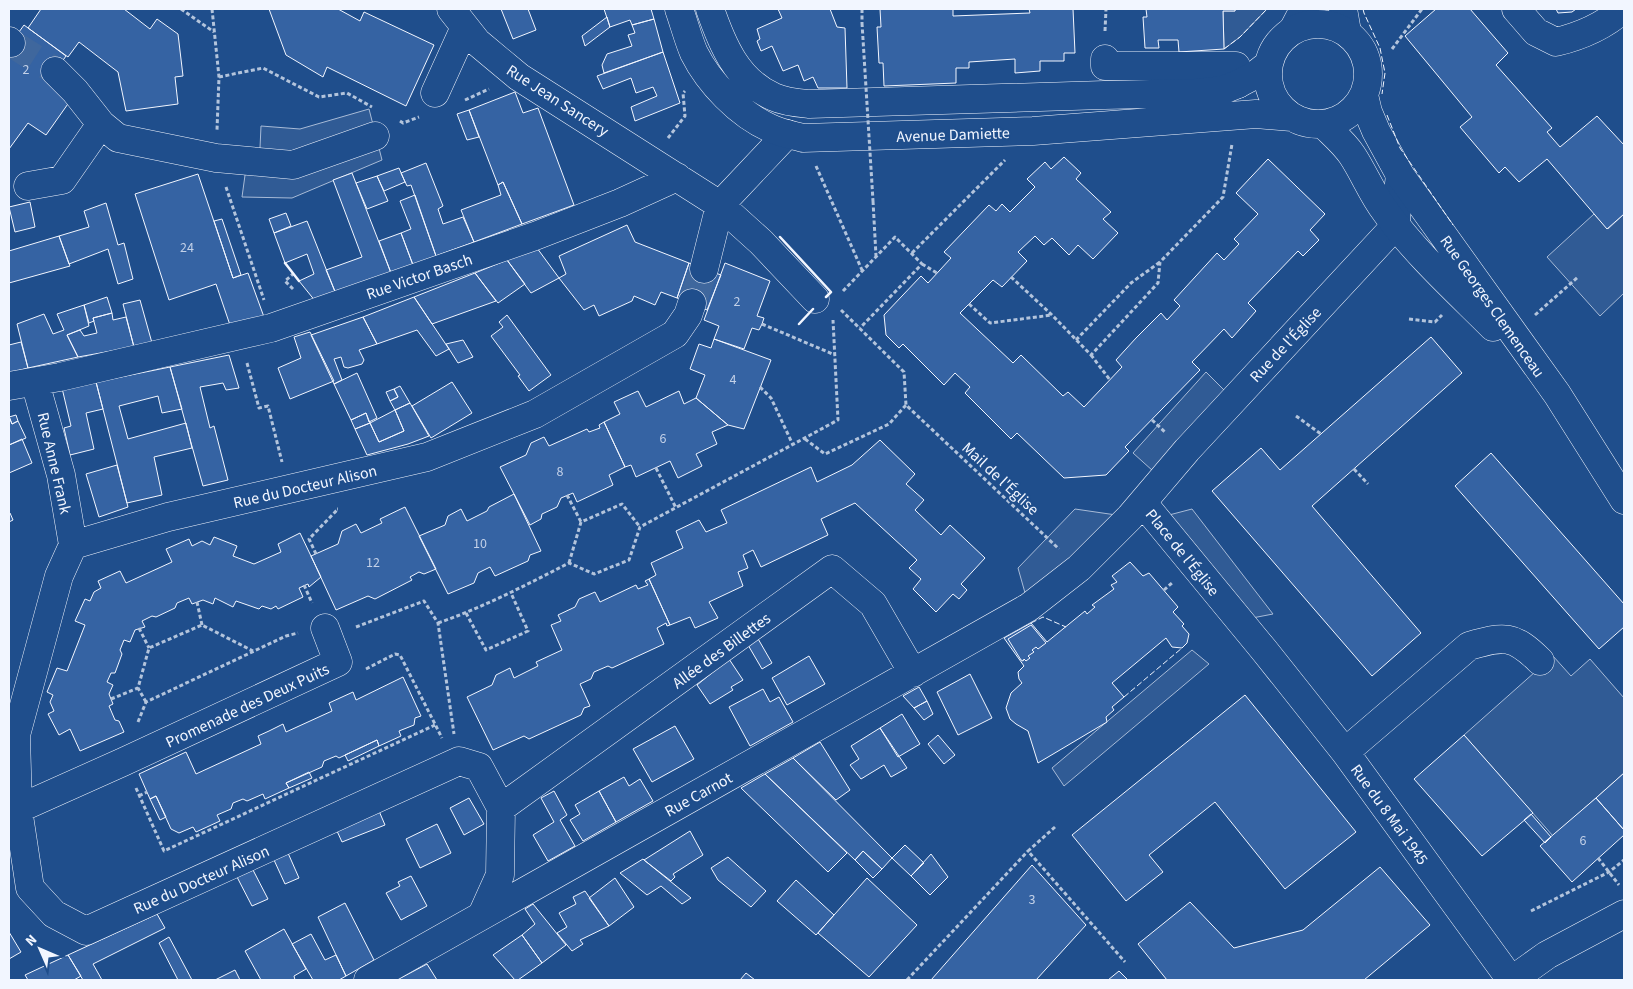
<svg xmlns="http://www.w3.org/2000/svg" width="1633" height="989" font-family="'Source Sans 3',sans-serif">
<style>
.built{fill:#305b95;stroke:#a8bbd7}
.building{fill:#3563a3;stroke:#f2f6ff}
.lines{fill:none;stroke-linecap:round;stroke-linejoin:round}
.minor-tunnel{stroke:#3f679d;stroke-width:28;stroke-dasharray:28 14;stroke-linecap:butt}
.minor-casing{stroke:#f2f6ff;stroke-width:29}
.major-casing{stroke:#f2f6ff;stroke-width:29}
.path{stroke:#b3c4dc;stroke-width:3;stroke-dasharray:4 2.5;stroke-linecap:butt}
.minor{stroke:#1f4e8c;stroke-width:28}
.major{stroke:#1f4e8c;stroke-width:28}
.path-bridge{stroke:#b3c4dc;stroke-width:3;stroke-dasharray:4 2.5;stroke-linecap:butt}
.fence{stroke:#f2f6ff;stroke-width:1;stroke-dasharray:6 2.5;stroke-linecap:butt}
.wall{stroke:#f2f6ff;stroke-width:2.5}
.labels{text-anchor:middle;stroke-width:4;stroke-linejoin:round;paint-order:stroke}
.number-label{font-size:14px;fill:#c3d1e8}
.street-label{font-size:16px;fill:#f2f6ff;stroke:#1f4e8c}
</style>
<rect width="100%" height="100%" fill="#1f4e8c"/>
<path class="built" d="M1235 9H1267L1240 37 1224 49 1223 11H1235Z
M369 109 382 160 292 198 242 197 246 168 260 148 261 126 300 129Z
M1594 214 1608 229 1624 214V293L1600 316 1547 257Z
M1206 372 1226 392 1153 471 1133 453Z
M1075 509 1130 517 1029 607 1018 568Z
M1192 509 1273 614 1247 619 1169 515Z
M1192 650 1209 664 1064 786 1052 768Z
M1553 656 1571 676 1590 659 1624 698V773L1553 836 1464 735Z"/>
<path class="building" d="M41 9H124L150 29 157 19 178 34 183 76 175 77 178 104 126 111 118 72 79 42 68 57 28 28Z
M269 9H338L360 21 364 12 434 45 406 106 327 67 323 77 286 55Z
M501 9H528L536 30 513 39Z
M604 9H651L654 19 632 25 630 20 610 27Z
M778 9H830L837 27 845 28 847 88H818L813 77 804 81 798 65 783 71 772 46 761 51 757 41 760 39 757 29 782 18Z
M880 9H953V16L1030 13 1029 9H1073L1075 53H1064V61H1040V71L1015 73V59L969 62V68H956V83L884 86 883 63H879L877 27H881Z
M1146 9H1235V11H1223L1224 49 1179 52 1178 40H1158L1159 48H1145L1143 17H1147Z
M1436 9H1470L1508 53 1496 65 1552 128 1547 132 1560 147 1597 116 1624 145V214L1607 229 1547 159 1519 182 1505 167 1499 173 1460 127 1472 117 1405 36Z
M1556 9H1576L1572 12 1558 13Z
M607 17 610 27 585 46 582 36Z
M654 19 663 52 604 73 602 65 607 54 632 46 628 35 635 33 632 25Z
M24 25 66 56 47 83 70 101 46 135 28 123 9 149V46Z
M663 52 680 103 635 121 631 107 657 96 653 87 636 93 631 78 603 89 597 76Z
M515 92 523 113 538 108 574 205 522 224 503 182 498 185 469 110Z
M469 110 479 137 467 140 457 114Z
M1064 157 1081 173 1076 179 1111 212 1103 219 1118 233 1093 259 1078 245 1069 255 1052 238 1044 245 1035 236 1018 252 1027 261 1002 287 993 280 960 313 1013 363 1021 355 1063 396 1068 392 1084 407 1122 367 1116 360 1136 338 1161 313 1167 320 1180 306 1174 300 1217 253 1224 260 1239 244 1234 239 1258 214 1236 193 1268 159 1325 214 1310 230 1319 240 1303 256 1298 251 1248 303 1256 311 1232 338 1224 329 1192 362 1200 370 1125 447 1129 451 1106 475 1064 478 1017 433 1011 439 965 393 970 387 955 373 944 385 903 344 899 348 886 335 884 315 921 276 928 283 951 258 944 252 989 205 996 211 1002 204 1010 212 1035 187 1027 179 1045 162 1051 169Z
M426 163 443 206 438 209 443 224 463 217 474 242 436 256 411 185 407 186 401 173Z
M399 168 405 182 384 191 377 176Z
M352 173 391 273 336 294 326 270 362 257 333 180Z
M198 174 233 278 248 273 264 317 231 328 216 284 169 300 135 194Z
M377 176 388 201 367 209 356 183Z
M503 182 522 224 474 242 461 210 501 195 498 185Z
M415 195 436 256 413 265 401 233 411 229 400 201Z
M30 202 35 227 15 232 9 207Z
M106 203 118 245 124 243 133 279 118 284 108 249 69 264 59 236 89 227 84 211Z
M286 213 291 226 274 233 269 219Z
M222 219 241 275 233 278 214 221Z
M307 221 336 294 316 302 299 281 314 274 307 254 285 263 274 233Z
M627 225 635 242 689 263 677 298 661 292 655 305 634 296 632 301 599 316 594 305 584 310 559 278 566 274 559 256Z
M401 233 413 265 391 273 379 241Z
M59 236 70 266 9 283V251Z
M537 248 559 278 531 293 507 260Z
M507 260 525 284 498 303 475 273Z
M689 263 721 275 707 310 677 298Z
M725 263 770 281 757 316 764 318 762 324 759 330 752 328 744 349 714 339 719 326 704 320Z
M475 273 496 301 432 324 414 297Z
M107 297 112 313 93 318 94 321 89 323 84 305Z
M414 297 449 349 436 356 417 330 377 344 363 317Z
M140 300 152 343 134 347 123 304Z
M84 305 89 326 67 335 78 357 28 368 17 324 44 314 53 334 64 330 57 314Z
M112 313 113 320 126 317 134 347 78 357 67 335 80 330 84 336 97 333 93 318Z
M507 315 551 375 529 391 518 376 520 375 491 336 503 327 499 322Z
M363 317 377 344 359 350 364 360 362 364 348 368 344 367 341 357 334 359 342 380 334 384 311 335Z
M310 332 334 381 290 399 278 368 301 358 294 337Z
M1431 337 1462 373 1312 506 1421 633 1372 676 1212 491 1261 448 1280 470Z
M714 339 771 360 744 429 728 425 696 398 705 375 690 369 699 344 711 348Z
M463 340 473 357 458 363 446 344Z
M21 342 28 368 9 373V345Z
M229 355 239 388 226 390 223 383 200 387 210 428 214 426 228 480 203 486 170 367Z
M170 367 182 409 162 413 158 396 119 406 128 439 186 423 192 448 154 457 162 495 127 503 96 382Z
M357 373 377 418 369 422 366 413 351 420 334 384Z
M96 382 103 409 86 413 94 449 70 455 64 428 71 426 62 388Z
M452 382 472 413 431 438 412 406Z
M400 386 410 403 395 410 390 401 398 397 394 389Z
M394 389 398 397 390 401 386 392Z
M638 391 646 407 679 391 684 404 696 398 728 425 712 432 717 444 696 454 702 466 678 478 670 461 636 477 631 465 625 467 604 422 620 414 614 402Z
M410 403 429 436 408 444 367 455 355 429 370 423 379 442 404 431 395 410Z
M395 410 404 431 379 442 370 423Z
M366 413 370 423 355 429 351 420Z
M16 415 18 421 12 424 9 417Z
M9 416 12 424 18 421 26 438 9 445Z
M604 422 625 467 609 475 613 485 577 502 573 493 561 498 557 507 542 514 541 519 530 525 500 467 526 455 531 443 544 437 549 446 587 429 589 432 600 428 599 425Z
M22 439 32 463 9 473V445Z
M880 440 915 474 906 484 924 500 915 510 941 535 950 525 985 558 961 584 967 590 959 599 953 594 936 612 913 589 921 579 909 568 917 560 855 503 821 519 828 535 761 567 753 550 743 555 748 568 738 572 743 586 709 602 718 618 695 628 690 617 670 625 649 579 656 575 651 563 683 548 676 531 699 520 706 532 727 523 721 510 811 467 817 482 852 465Z
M1491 453 1624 604V627L1599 649 1455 486Z
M117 465 128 507 99 517 86 474Z
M514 494 541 551 530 555 528 561 495 576 490 567 478 573 474 583 448 594 419 536 445 525 448 516 461 509 467 521 487 511 489 507Z
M405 507 436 569 424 574 419 572 410 577 412 580 375 599 368 596 336 610 311 556 338 544 342 531 356 524 361 533 382 523 380 519Z
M10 513 13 520 9 522V514Z
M300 533 321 577 309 587 308 584 299 588 303 597 278 609 276 606 271 609 262 606 259 609 236 601 233 607 215 598 213 604 203 600 192 604 189 598 177 603 175 608 156 617 152 616 142 621 145 627 135 630 130 642 124 640 120 650 122 654 115 673H111L107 682 113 685 109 694 113 704 109 706 115 720 119 721 124 732 80 751 70 729 59 735 48 714 54 711 50 702 53 695 47 692 57 668 67 671 85 625 75 621 85 599 90 601 94 592 101 588 98 581 120 571 126 583 172 562 166 549 189 539 192 546 202 541 210 545 214 537 237 546 233 556 254 564 281 552 278 544Z
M1130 562 1143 576 1149 573 1178 607 1173 612 1184 624 1182 626 1189 634 1187 643 1182 648 1172 647 1166 638 1112 683 1124 697 1112 707 1114 710 1106 717 1107 722 1038 763 1028 731 1016 724 1010 719 1006 708 1011 693 1022 683 1019 679 1018 672 1024 666 1004 638 1031 623 1047 642 1085 611 1087 614 1095 607 1092 605 1114 589 1111 585 1117 582 1112 576Z
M649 579 670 625 667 626 666 623 657 628 664 644 612 668 608 666 594 672 591 679 580 684 590 706 584 708 581 715 529 739 524 736 493 750 467 697 492 685 496 675 510 668 514 678 538 666 536 662 562 650 551 625 561 621 558 615 575 607 579 599 595 592 600 602 636 585 638 589 648 585 645 581Z
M1031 625 1046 643 1038 649 1036 647 1032 650 1034 652 1028 656 1030 658 1026 661 1024 659 1023 661 1021 660 1008 639Z
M757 637 772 663 762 669 748 645Z
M809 656 825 684 787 705 772 678Z
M729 659 743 680 731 687 733 690 710 704 697 685Z
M970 674 992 718 958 735 937 692Z
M403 677 421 716 415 718 414 725 399 731 401 736 379 746 377 740 339 758 336 756 324 761 322 767 286 783 289 788 265 799 263 794 247 801 243 799 233 803 231 809 217 815 220 821 196 832 193 827 179 833 171 829 156 796 150 799 139 774 186 752 196 774 261 744 258 736 269 731 283 724 286 732 332 711 329 703 353 692 356 700Z
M919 687 927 701 914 708 903 696Z
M763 689 770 702 779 697 793 722 750 746 729 707Z
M1245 695 1356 832 1285 889 1215 802 1149 855 1163 872 1126 901 1072 835Z
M927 701 933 714 924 720 914 708Z
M902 714 920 744 898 757 880 728Z
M675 726 694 759 652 782 633 749Z
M880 728 907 768 891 777 884 765 861 779 850 765 859 759 851 746Z
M938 735 955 755 944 764 928 744Z
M1464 735 1533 813 1482 856 1414 779Z
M377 740 379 746 348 761 345 755Z
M820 742 850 790 836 800 793 758Z
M793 758 892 858 882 869 863 851 855 860 765 774Z
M309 772 312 778 289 788 286 783Z
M1624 773V830L1596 798Z
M765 774 847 853 828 872 741 788Z
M624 777 629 786 640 779 653 801 616 822 599 791Z
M554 791 567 815 560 820 575 846 548 861 533 835 554 822 541 798Z
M599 791 616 822 583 841 570 820 580 814 575 805Z
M156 796 166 817 160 820 150 799Z
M469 798 484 824 464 835 450 808Z
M1596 798 1624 830V835L1572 882 1540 846Z
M379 811 385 825 342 842 337 831Z
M1531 814 1551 837 1545 843 1524 820Z
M437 824 451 853 420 868 406 839Z
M690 831 703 855 673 874 675 877 671 881 644 860Z
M905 845 924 863 911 876 892 858Z
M863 851 882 869 873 878 855 860Z
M288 853 299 878 285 884 274 860Z
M931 854 948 877 930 895 911 876Z
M728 857 766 891 751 907 718 880 711 868Z
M643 859 644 860 691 898 682 904 661 886 647 895 620 873Z
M1032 865 1086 925 1036 980H931Z
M1380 867 1430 925 1364 980H1167L1138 944 1190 902 1234 948 1303 930Z
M253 870 268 899 252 906 237 877Z
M411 876 427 906 401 920 386 893 400 886 398 882Z
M615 878 634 907 609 926 589 898Z
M867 878 917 925 869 977 818 933Z
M796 880 834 915 816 935 777 901Z
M585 891 609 926 580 940 583 944 572 951 557 933 567 927 559 913 576 904 573 897Z
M345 903 374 960 346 976 318 917Z
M533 904 566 945 542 963 522 935 535 924 525 909Z
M157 914 165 928 93 964 102 980H83L68 955Z
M284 929 306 969 294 976 295 980H261L245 951Z
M9 932 21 952 9 959Z
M311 934 325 960 336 955 346 976 339 980H313L292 944Z
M522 935 542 963 518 980H515L493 955Z
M169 937 192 980H178L159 943Z
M68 955 81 976 74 980H28L25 975Z
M427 964 437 980H397Z
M235 970 240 980H215Z
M1119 971 1128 980H1108Z
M746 973 755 980H740Z"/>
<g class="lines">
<path class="minor-tunnel" d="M11 43 55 71
M692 303 704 269"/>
<defs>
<path id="minor" d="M451 9 477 42 519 77 720 205 787 134
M1343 9 1347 32
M1516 9 1536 32 1556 42C1581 36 1603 27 1623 9
M1293 30 1304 9
M9 41 11 43
M1105 59V66H1236L1238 84
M55 71 75 91 101 124 118 138 216 158 293 165 375 136
M435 93 465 27
M28 186 62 180 101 124
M704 269 720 205 761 242 815 299
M35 382 61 475 73 545
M9 386 60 377 271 328 535 236 620 203 677 177
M1143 503 1264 650 1345 752 1511 980
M1345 752 1469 646C1504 636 1513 634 1540 661
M501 808 832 569 873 604 913 673
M18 809 123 762 338 662 325 628
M482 915 500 875 501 808 479 767 459 761 86 931 54 914 30 888 18 809 16 735 59 576 73 545 168 517 427 457 535 414 675 334 688 315 692 303
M368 980 1029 607 1079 568 1130 517 1187 450 1396 225 1397 201 1400 175
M1512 980 1547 955 1624 914"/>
<path id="major" d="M679 9C684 23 688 39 694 53 709 83 739 114 770 128 780 133 792 135 803 138L1033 131 1256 114 1292 117
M710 9C722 44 737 81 774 97 785 102 798 103 809 104L1104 95 1196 93 1223 90 1238 84 1255 75 1269 64
M1268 74a50 50 0 1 1 100 0a50 50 0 1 1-100 0Z
M1364 95 1368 112 1376 131 1400 175 1557 394 1624 500
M1323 124C1333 134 1344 143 1352 155 1364 173 1372 194 1385 211 1416 254 1456 290 1493 327"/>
</defs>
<use href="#minor" class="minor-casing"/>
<use href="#major" class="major-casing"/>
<path class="path" d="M181 9 214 32
M212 9 219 77 217 130
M862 9V23
M1105 31 1106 9
M1392 49 1422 9
M219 77 263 68 319 97 347 93 372 107
M465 100 489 89
M400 121 403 123 419 117
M668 138 685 116 683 93 685 91
M816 166 862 270
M226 187 264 300
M873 201 876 256
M912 253 1005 160
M922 264 937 273
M1011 277 1052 315 1091 355 1158 283 1160 262 1223 197 1232 144
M293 289 285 281 293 274
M843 291 895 237 922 264 860 328
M969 304 990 323 1052 315
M841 310 904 372 906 405 1059 549
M1535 315 1578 277
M1409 319 1435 322 1442 315
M762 324 835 355
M1076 340 1131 283 1160 262
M1091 355 1110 380
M247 363 259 408 268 406 282 462
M760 387 771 398 793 445
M1296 416 1321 434
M1152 420 1165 432
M805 439 825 454 889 424 906 405
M656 468 676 508
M1354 469 1368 484
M567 495 581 522
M316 554 309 539 338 509H337
M569 563 581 522 622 504 640 527
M304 585 312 603
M1164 590 1173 582
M197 602 202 625
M466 613 486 650 528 631 511 593
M438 623C484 607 526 585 569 563L594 574 629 560 640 527 838 420 833 320
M356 627 424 601 438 623 454 734
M139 628 149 648
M366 669 395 654 400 655 442 738
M111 699 138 688
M146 702 138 688 149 648 202 625 253 651
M138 722 146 702 286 636 298 633
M136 788 164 851 435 725
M139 796 147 792
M1055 827 1028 851 1125 962
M1598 858 1619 885
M1531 911 1609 872 1624 860
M907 980 1028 851"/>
<use href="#minor" class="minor"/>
<use href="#major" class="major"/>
<path class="path-bridge" d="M862 23 873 201"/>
<path class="fence" d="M1363 9 1364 13 1380 48 1385 73 1382 94
M1224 49 1240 37 1267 9
M1387 115 1400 148 1453 225
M1031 623 1043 617 1066 627
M1124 697 1182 648"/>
<path class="wall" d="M780 237 831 292 826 297
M285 263 299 281
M799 324 813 309"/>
</g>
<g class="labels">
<g class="number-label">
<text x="26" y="74">2</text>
<text x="187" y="252">24</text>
<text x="737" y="306">2</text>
<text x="733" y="384">4</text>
<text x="663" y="443">6</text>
<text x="560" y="476">8</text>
<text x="480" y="548">10</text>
<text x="373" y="567">12</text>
<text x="1583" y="845">6</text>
<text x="1032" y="904">3</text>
</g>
<g class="street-label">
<text transform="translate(558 100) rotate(33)" y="6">Rue Jean Sancery</text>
<text transform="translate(953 134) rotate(-2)" y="6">Avenue Damiette</text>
<text transform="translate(419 276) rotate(-19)" y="6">Rue Victor Basch</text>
<text transform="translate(1493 306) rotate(55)" y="6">Rue Georges Clemenceau</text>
<text transform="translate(1285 344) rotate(-47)" y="6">Rue de l'Église</text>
<text transform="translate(55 463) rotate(77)" y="6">Rue Anne Frank</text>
<text transform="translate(1001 478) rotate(43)" y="6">Mail de l'Église</text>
<text transform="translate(305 486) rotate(-13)" y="6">Rue du Docteur Alison</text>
<text transform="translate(1183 552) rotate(51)" y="6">Place de l'Église</text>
<text transform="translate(721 650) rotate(-36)" y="6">Allée des Billettes</text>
<text transform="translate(247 705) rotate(-25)" y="6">Promenade des Deux Puits</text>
<text transform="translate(698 794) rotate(-29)" y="6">Rue Carnot</text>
<text transform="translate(1390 814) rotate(54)" y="6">Rue du 8 Mai 1945</text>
<text transform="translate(201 879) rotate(-24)" y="6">Rue du Docteur Alison</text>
</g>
</g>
<rect width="1633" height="989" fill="none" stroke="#f2f6ff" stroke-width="20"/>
<g transform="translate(40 949) rotate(315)" stroke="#1f4e8c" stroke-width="4" paint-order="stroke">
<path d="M0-4L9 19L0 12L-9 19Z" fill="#f2f6ff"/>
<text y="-8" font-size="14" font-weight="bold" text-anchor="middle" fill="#f2f6ff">N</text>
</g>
</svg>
